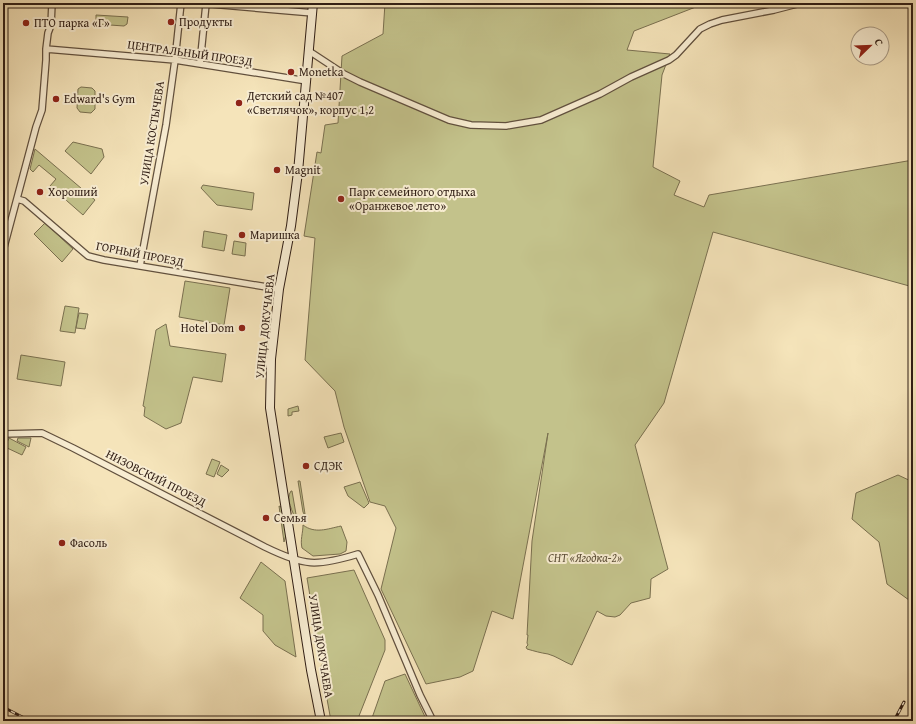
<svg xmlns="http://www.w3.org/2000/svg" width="916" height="724" font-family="'Gentium Book Plus',serif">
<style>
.green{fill:#c3c28b;stroke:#7a7050}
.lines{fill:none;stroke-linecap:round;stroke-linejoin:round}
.minor-casing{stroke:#61503e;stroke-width:8}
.secondary-casing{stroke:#301e15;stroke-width:10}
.minor{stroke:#f8edd2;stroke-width:5.5}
.secondary{stroke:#f8edd2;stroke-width:8}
.rail-casing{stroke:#301e15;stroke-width:3}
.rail{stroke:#f8edd2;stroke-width:1.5;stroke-dasharray:4.5;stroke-linecap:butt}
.poi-dot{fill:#8f2418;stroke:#f8edd2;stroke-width:1.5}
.labels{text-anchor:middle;stroke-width:4;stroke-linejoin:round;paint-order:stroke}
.poi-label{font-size:12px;fill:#301e15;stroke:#f8edd2;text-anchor:start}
.street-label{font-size:12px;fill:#301e15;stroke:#f8edd2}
.park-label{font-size:12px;font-style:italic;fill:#5c4f38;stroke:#f8edd2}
</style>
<rect width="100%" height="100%" fill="#f5e4ba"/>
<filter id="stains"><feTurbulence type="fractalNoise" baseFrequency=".005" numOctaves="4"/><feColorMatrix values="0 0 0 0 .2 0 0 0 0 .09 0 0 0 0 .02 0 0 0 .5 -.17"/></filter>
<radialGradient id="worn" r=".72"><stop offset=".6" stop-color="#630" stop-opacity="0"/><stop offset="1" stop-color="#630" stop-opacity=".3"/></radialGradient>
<path class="green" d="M385 3H706L634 31 627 50 670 54 662 75 653 167 680 181 674 195 704 207 709 195 913 160V287L713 232 664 403 635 445 668 569 651 579 650 598 631 603 620 615 615 617 606 616 597 611 572 665C564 662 556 656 548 654 541 653 534 651 527 649L526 647 528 645 527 643 528 635H527L532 541 548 433 513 619 492 611 473 671 460 677 426 684 381 589 396 528 385 506 370 502 344 427 335 391 305 360 315 238 304 236 317 152 321 153 325 125 338 123 342 56 383 34Z
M96 15 128 17 127 24 124 26 96 24Z
M81 87 92 88 95 91V109L91 113 80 112 77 108 78 89Z
M73 142 102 149 104 157 91 174 65 151Z
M35 149 95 200 83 215 50 186 56 179 39 165 33 172 30 169Z
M203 185 254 193 252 210 217 205 201 188Z
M45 223 73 249 62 262 34 234Z
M204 231 227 235 224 251 202 247Z
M234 241 246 243 245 256 232 254Z
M185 281 230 288 224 325 179 317Z
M65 306 79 308 75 333 60 331Z
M79 313 88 314 85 329 76 328Z
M166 324 170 346 226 354 222 382 193 377 181 423 166 429 144 416 145 407 143 406 156 330Z
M21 355 65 362 61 386 17 379Z
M298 406 299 411 292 412V415L288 416V409Z
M341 433 344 442 328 448 324 437Z
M9 438 26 447 22 455 5 447Z
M18 438H31L29 447 17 441Z
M212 459 220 462 214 477 206 474Z
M221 465 229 470 222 477 217 474Z
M898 475 913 482V603L887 584 879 542 852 519 856 493Z
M298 481H300L305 514H304L303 512Z
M360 482 369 503 364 508 348 496 344 487Z
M291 491H292L297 520H296C293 512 285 499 291 491Z
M279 506 283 508 286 535 284 542Z
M303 525C315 534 327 529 341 526L347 542 346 551 340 554 313 556 302 548C300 540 303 533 303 525Z
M261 562 285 581 296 657 275 645 263 631V615L240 598Z
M354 570 385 640V650L357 721H331L321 666 326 659 319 650 307 578Z
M405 674 427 721H373L372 718 385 681Z"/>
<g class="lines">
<defs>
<path id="minor" d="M198 3 313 13
M46 49 175 60 307 81
M309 51 344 74 360 82 449 120 471 125 506 126 541 120 600 94 631 77 669 60 676 55 700 29 710 24 722 20 774 10 801 3
M200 64 206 4
M17 199 24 201 88 256 104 260 279 289
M3 251 36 127 42 110 46 60V49L48 33 51 25 52 3
M140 266 166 125 175 60 181 3
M3 434 42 433 73 448 265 547C304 566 316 567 358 554L378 595 420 695 433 721"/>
<path id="secondary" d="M313 3 298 172 291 226 279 289 271 359 270 408 311 670 321 721"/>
</defs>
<use href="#minor" class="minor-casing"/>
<use href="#secondary" class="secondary-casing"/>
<use href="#minor" class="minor"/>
<use href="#secondary" class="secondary"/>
<defs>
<path id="rail" d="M3 707 30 721
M894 721 904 702"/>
</defs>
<use href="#rail" class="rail-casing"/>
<use href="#rail" class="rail"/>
</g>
<g class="poi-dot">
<circle cx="171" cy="22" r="4"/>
<circle cx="26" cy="23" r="4"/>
<circle cx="291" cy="72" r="4"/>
<circle cx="56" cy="99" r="4"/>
<circle cx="239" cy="103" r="4"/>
<circle cx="277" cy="170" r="4"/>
<circle cx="40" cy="192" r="4"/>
<circle cx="341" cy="199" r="4"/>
<circle cx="242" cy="235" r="4"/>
<circle cx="242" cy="328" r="4"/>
<circle cx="306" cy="466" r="4"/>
<circle cx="266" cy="518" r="4"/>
<circle cx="62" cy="543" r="4"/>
</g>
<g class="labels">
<g class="poi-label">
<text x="179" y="26">Продукты</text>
<text x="34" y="27">ПТО парка «Г»</text>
<text x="299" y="76">Monetka</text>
<text x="247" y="100">Детский сад №407<tspan x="247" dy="14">«Светлячок», корпус 1,2</tspan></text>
<text x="64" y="103">Edward's Gym</text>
<text x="285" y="174">Magnit</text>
<text x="48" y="196">Хороший</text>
<text x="349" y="196">Парк семейного отдыха<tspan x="349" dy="14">«Оранжевое лето»</tspan></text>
<text x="250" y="239">Маришка</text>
<text x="234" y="332" text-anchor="end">Hotel Dom</text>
<text x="314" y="470">СДЭК</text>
<text x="274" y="522">Семья</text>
<text x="70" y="547">Фасоль</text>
</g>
<g class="street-label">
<text transform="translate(190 53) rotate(8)" y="4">ЦЕНТРАЛЬНЫЙ ПРОЕЗД</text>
<text transform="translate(152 133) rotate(-81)" y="4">УЛИЦА КОСТЫЧЕВА</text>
<text transform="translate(140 254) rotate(11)" y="4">ГОРНЫЙ ПРОЕЗД</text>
<text transform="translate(265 326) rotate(-84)" y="4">УЛИЦА ДОКУЧАЕВА</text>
<text transform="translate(156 478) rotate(27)" y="4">НИЗОВСКИЙ ПРОЕЗД</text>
<text transform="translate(321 646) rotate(81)" y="4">УЛИЦА ДОКУЧАЕВА</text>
</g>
<g class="park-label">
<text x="585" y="562">СНТ «Ягодка-2»</text>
</g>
</g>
<rect width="916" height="724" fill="none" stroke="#f5e4ba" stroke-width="16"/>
<rect x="4" y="4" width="908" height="716" fill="none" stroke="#301e15" stroke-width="2"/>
<rect x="8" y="8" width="900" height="708" fill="none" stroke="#301e15"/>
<g transform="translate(870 46) rotate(67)"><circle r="19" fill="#f8edd2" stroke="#a89a86"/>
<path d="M0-3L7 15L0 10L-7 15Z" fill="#8f2418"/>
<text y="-6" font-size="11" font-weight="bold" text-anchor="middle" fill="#301e15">С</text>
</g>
<rect width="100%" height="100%" filter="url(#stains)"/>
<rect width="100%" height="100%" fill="url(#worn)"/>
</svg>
